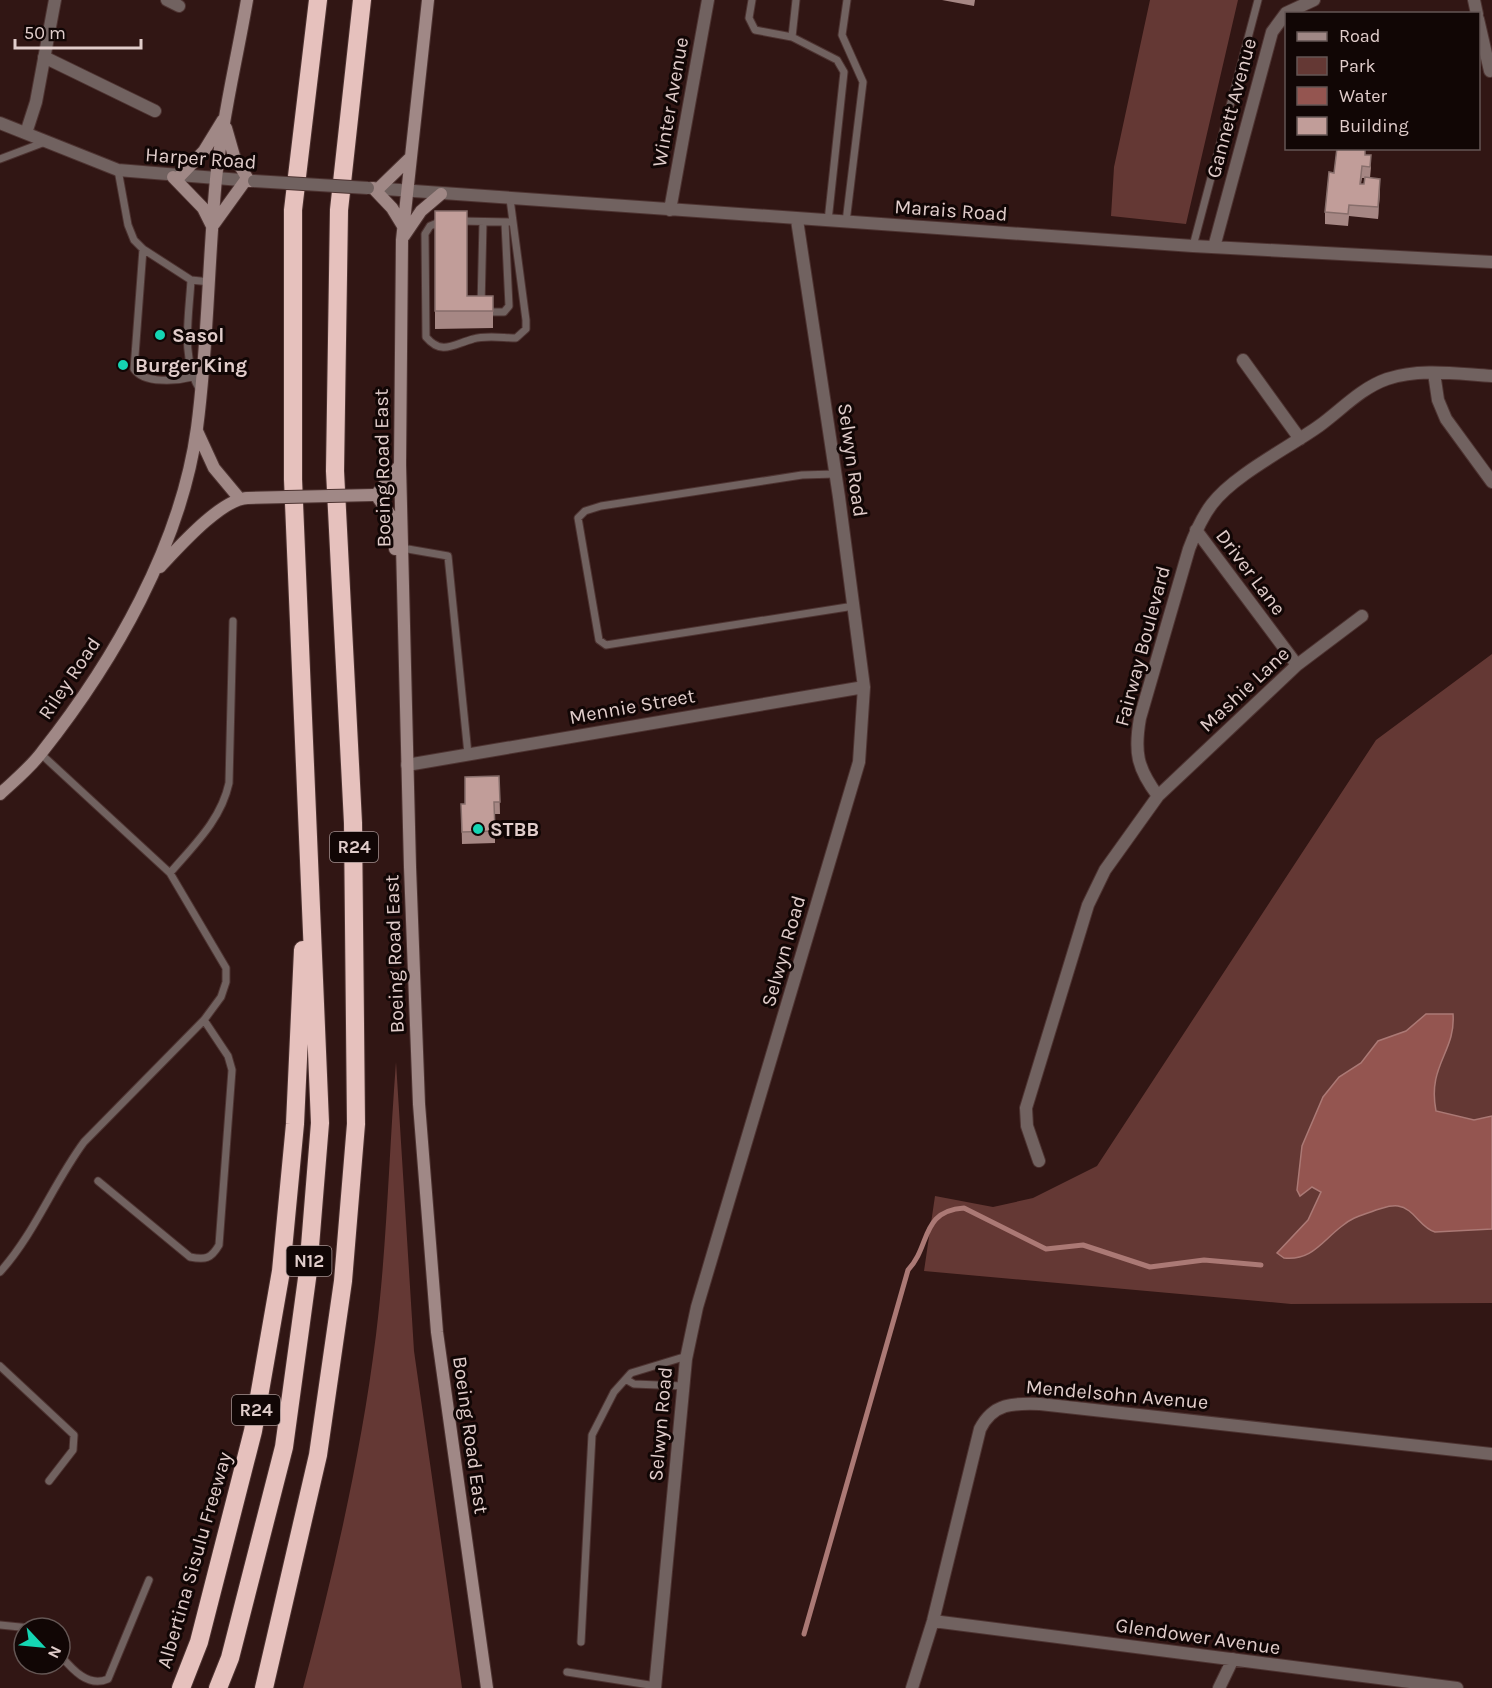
<svg xmlns="http://www.w3.org/2000/svg" width="1492" height="1688" font-family="Karla,sans-serif">
<style>
.green{fill:#643834}
.water{fill:#945550;stroke:#ab7975;stroke-width:1.5}
.lines{fill:none;stroke-linecap:round;stroke-linejoin:round}
.stream{stroke:#ab7975;stroke-width:5}
.lane-casing{stroke:#4d3331;stroke-width:9}
.street-casing{stroke:#4d3331;stroke-width:14}
.secondary-casing{stroke:#4d3331;stroke-width:14}
.highway-casing{stroke:#4d3331;stroke-width:20}
.lane{stroke:#716260;stroke-width:7}
.street{stroke:#716260;stroke-width:12}
.secondary{stroke:#a08886;stroke-width:12}
.highway{stroke:#e6c1bd;stroke-width:18}
.street-bridge-casing{stroke:#4d3331;stroke-width:14;stroke-linecap:butt}
.secondary-bridge-casing{stroke:#4d3331;stroke-width:14;stroke-linecap:butt}
.street-bridge{stroke:#716260;stroke-width:12}
.secondary-bridge{stroke:#a08886;stroke-width:12}
.wall{fill:#a68784;fill-rule:evenodd}
.shaded-wall{fill:#876e6b}
.building{fill:#c19d99;stroke:#876e6b;stroke-width:1.5}
.poi-dot{fill:#15d5b3;stroke:#110605;stroke-width:2}
.labels{text-anchor:middle;stroke-width:6;stroke-linejoin:round;paint-order:stroke}
.shield{fill:#110605;stroke:#a39190;stroke-width:1.5}
.shield-label{font-size:18px;font-weight:bold;fill:#e1cdcb}
.street-label{font-size:20px;fill:#e1cdcb;stroke:#110605}
.poi-label{font-size:20px;font-weight:bold;fill:#e1cdcb;stroke:#110605;text-anchor:start}
</style>
<rect width="100%" height="100%" fill="#311614"/>
<path class="green" d="M1150 0H1238L1186 224 1111 216 1114 167Z
M1492 654V1303L1291 1304 924 1271 935 1196 993 1207 1033 1198 1097 1166 1376 740Z
M396 1062 414 1351 462 1688H303C334 1572 361 1455 376 1335 387 1245 389 1153 396 1062Z"/>
<path class="water" d="M1426 1014H1453C1456 1052 1427 1065 1436 1111L1474 1120 1492 1116V1229L1435 1232C1420 1228 1414 1208 1398 1206 1389 1205 1384 1208 1376 1210 1363 1215 1352 1217 1342 1226 1322 1241 1312 1261 1284 1258L1277 1253 1308 1220 1321 1192 1312 1187 1300 1196 1297 1190 1302 1146 1323 1097 1339 1077 1361 1063 1378 1041 1406 1031Z"/>
<g class="lines">
<path class="stream" d="M804 1634 908 1270C931 1246 920 1211 964 1208L1046 1249 1083 1245 1150 1267 1204 1260 1261 1265"/>
<defs>
<path id="lane" d="M752 0 749 18 755 30 792 37
M796 0 792 37 837 60 844 72 828 221
M0 159 45 142
M118 170 128 225 134 240 143 249 191 280 210 282
M442 221 430 226 425 234 426 337C442 356 454 344 473 339 486 335 503 338 516 338L526 329V320L510 199
M459 221 513 222
M483 222 481 307 486 312H504L509 306 505 223
M846 222 863 82 842 35 847 0
M1193 246 1258 0
M143 249 134 369C144 384 177 381 192 377
M191 280C189 317 180 359 201 392
M835 474 802 475 601 506 585 511 578 518 599 640 606 645 854 606
M402 548 448 556 468 754
M170 873C194 845 221 820 229 783L233 621
M98 1181 190 1257C205 1260 211 1259 219 1245L232 1070 228 1056 204 1020
M0 1272C35 1233 53 1184 84 1142L204 1020 221 997 226 982V968L170 873 41 754
M0 1366 74 1435 73 1450 49 1481
M627 1380 634 1384 683 1386
M0 1625 30 1628
M581 1642 592 1435 614 1392 631 1373 687 1356
M60 1655C72 1669 88 1688 108 1679L149 1580
M567 1672 656 1686"/>
<path id="street" d="M167 0 179 6
M1474 0 1477 14
M1478 19 1490 71
M44 57 155 111
M0 123 118 170 253 181
M26 133 36 102 55 0
M371 188 1193 246 1492 262
M670 210 708 0
M1214 247 1272 32 1286 13 1314 0
M1243 360 1300 439
M1434 373 1438 400 1446 419 1492 482
M1196 530 1297 665
M407 765 864 687
M1158 796C1137 768 1134 752 1140 718L1189 549C1195 533 1202 517 1212 504 1234 475 1288 448 1319 426 1341 410 1361 388 1387 379 1421 368 1457 374 1492 376
M1039 1161 1027 1126 1026 1108 1088 905 1105 870 1158 796 1297 665 1362 616
M933 1621 1457 1688
M655 1688 686 1359 697 1307 859 762 864 687 839 497 797 220
M912 1688 933 1621 980 1429C993 1403 1013 1403 1040 1404L1492 1454
M1219 1688 1233 1659"/>
<path id="secondary" d="M428 0 402 240 400 465 410 867 419 1104 437 1332 487 1688
M226 128 234 156 249 181
M173 177 203 208 212 226
M179 177 204 151 223 120
M373 188 392 208 403 226
M378 189 410 158
M214 224 245 181
M404 236 421 211 441 194
M197 431 214 468 239 498
M373 495H376L400 465
M376 495 391 516 395 549
M160 567C178 548 222 498 248 498
M0 794C14 781 30 768 42 752 114 661 181 545 197 428 208 346 208 262 216 179 222 119 237 59 247 0"/>
<path id="highway" d="M181 1688 199 1642 253 1431 281 1271 295 1124 303 950
M218 1688 230 1658 284 1447 308 1271 320 1123 293 479V210L318 0
M264 1688 318 1455 343 1281 356 1124 353 823 335 471 339 210 362 0"/>
</defs>
<use href="#lane" class="lane-casing"/>
<use href="#street" class="street-casing"/>
<use href="#secondary" class="secondary-casing"/>
<use href="#highway" class="highway-casing"/>
<use href="#lane" class="lane"/>
<use href="#street" class="street"/>
<use href="#secondary" class="secondary"/>
<use href="#highway" class="highway"/>
<defs>
<path id="street-bridge" d="M254 181 368 188"/>
<path id="secondary-bridge" d="M248 498 373 495"/>
</defs>
<use href="#street-bridge" class="street-bridge-casing"/>
<use href="#secondary-bridge" class="secondary-bridge-casing"/>
<use href="#street-bridge" class="street-bridge"/>
<use href="#secondary-bridge" class="secondary-bridge"/>
</g>
<path class="wall" d="M942 0H975L974 6Z
M1365 155 1371 167 1370 178 1380 191 1378 219 1349 216 1348 226 1325 224V212L1334 173ZM1362 178H1365L1364 184H1361Z
M435 211 467 296H493V328L435 329Z
M499 776 500 814H495V843L462 844 461 804H465Z"/>
<path class="shaded-wall" d="M1380 179V191L1378 219V207Z"/>
<path class="building" d="M1337 148H1365V155H1371L1370 167 1362 166 1360 184H1364L1365 177 1380 179 1378 207 1349 205 1348 214 1325 212 1329 172 1334 173Z
M435 211H467V296H493V311H435Z
M499 776 500 802H494L495 831 462 832 461 804H465V777Z"/>
<g class="poi-dot">
<circle cx="160" cy="335" r="6"/>
<circle cx="123" cy="365" r="6"/>
<circle cx="478" cy="829" r="6"/>
</g>
<g class="labels">
<g class="shield">
<rect x="330" y="832" width="48" height="30" rx="4.5"/>
<rect x="286.5" y="1246" width="45" height="30" rx="4.5"/>
<rect x="232" y="1395" width="48" height="30" rx="4.5"/>
</g>
<g class="shield-label">
<text x="354" y="853">R24</text>
<text x="309" y="1267">N12</text>
<text x="256" y="1416">R24</text>
</g>
<g class="street-label">
<text transform="translate(670 102) rotate(-80)" y="7">Winter Avenue</text>
<text transform="translate(1231 108) rotate(-75)" y="7">Gannett Avenue</text>
<text transform="translate(201 158) rotate(4)" y="7">Harper Road</text>
<text transform="translate(951 210) rotate(4)" y="7">Marais Road</text>
<text transform="translate(853 460) rotate(82)" y="7">Selwyn Road</text>
<text transform="translate(382 468) rotate(-91)" y="7">Boeing Road East</text>
<text transform="translate(1251 572) rotate(53)" y="7">Driver Lane</text>
<text transform="translate(1142 646) rotate(-75)" y="7">Fairway Boulevard</text>
<text transform="translate(69 678) rotate(-56)" y="7">Riley Road</text>
<text transform="translate(1244 689) rotate(-43)" y="7">Mashie Lane</text>
<text transform="translate(632 706) rotate(-10)" y="7">Mennie Street</text>
<text transform="translate(783 951) rotate(-74)" y="7">Selwyn Road</text>
<text transform="translate(394 954) rotate(-92)" y="7">Boeing Road East</text>
<text transform="translate(1117 1394) rotate(5)" y="7">Mendelsohn Avenue</text>
<text transform="translate(660 1424) rotate(-85)" y="7">Selwyn Road</text>
<text transform="translate(471 1435) rotate(82)" y="7">Boeing Road East</text>
<text transform="translate(194 1560) rotate(-74)" y="7">Albertina Sisulu Freeway</text>
<text transform="translate(1198 1636) rotate(8)" y="7">Glendower Avenue</text>
</g>
<g class="poi-label">
<text x="172" y="342">Sasol</text>
<text x="135" y="372">Burger King</text>
<text x="490" y="836">STBB</text>
</g>
</g>
<rect x="1285" y="12" width="195" height="138" fill="#110605" stroke="#645654" stroke-width="1.5"/>
<rect x="1297" y="32" width="30" height="9" fill="#a08886" stroke="#645654" stroke-width="1.5"/>
<text x="1339" y="42" font-size="18" fill="#e1cdcb">Road</text>
<rect x="1297" y="57" width="30" height="18" fill="#643834" stroke="#645654" stroke-width="1.5"/>
<text x="1339" y="72" font-size="18" fill="#e1cdcb">Park</text>
<rect x="1297" y="87" width="30" height="18" fill="#945550" stroke="#645654" stroke-width="1.5"/>
<text x="1339" y="102" font-size="18" fill="#e1cdcb">Water</text>
<rect x="1297" y="117" width="30" height="18" fill="#c19d99" stroke="#645654" stroke-width="1.5"/>
<text x="1339" y="132" font-size="18" fill="#e1cdcb">Building</text>
<g transform="translate(42 1646) rotate(116)"><circle r="28" fill="#110605" stroke="#645654" stroke-width="1.5"/>
<path d="M0-4.5L10 22L0 15L-10 22Z" fill="#15d5b3"/>
<text y="-9" font-size="16" font-weight="bold" text-anchor="middle" fill="#e1cdcb">N</text>
</g>
<path d="M15 39v9h126v-9" fill="none" stroke="#e1cdcb" stroke-width="3"/>
<text x="24" y="39" font-size="18" fill="#e1cdcb" stroke="#110605" stroke-width="4.5" paint-order="stroke">50 m</text>
</svg>
